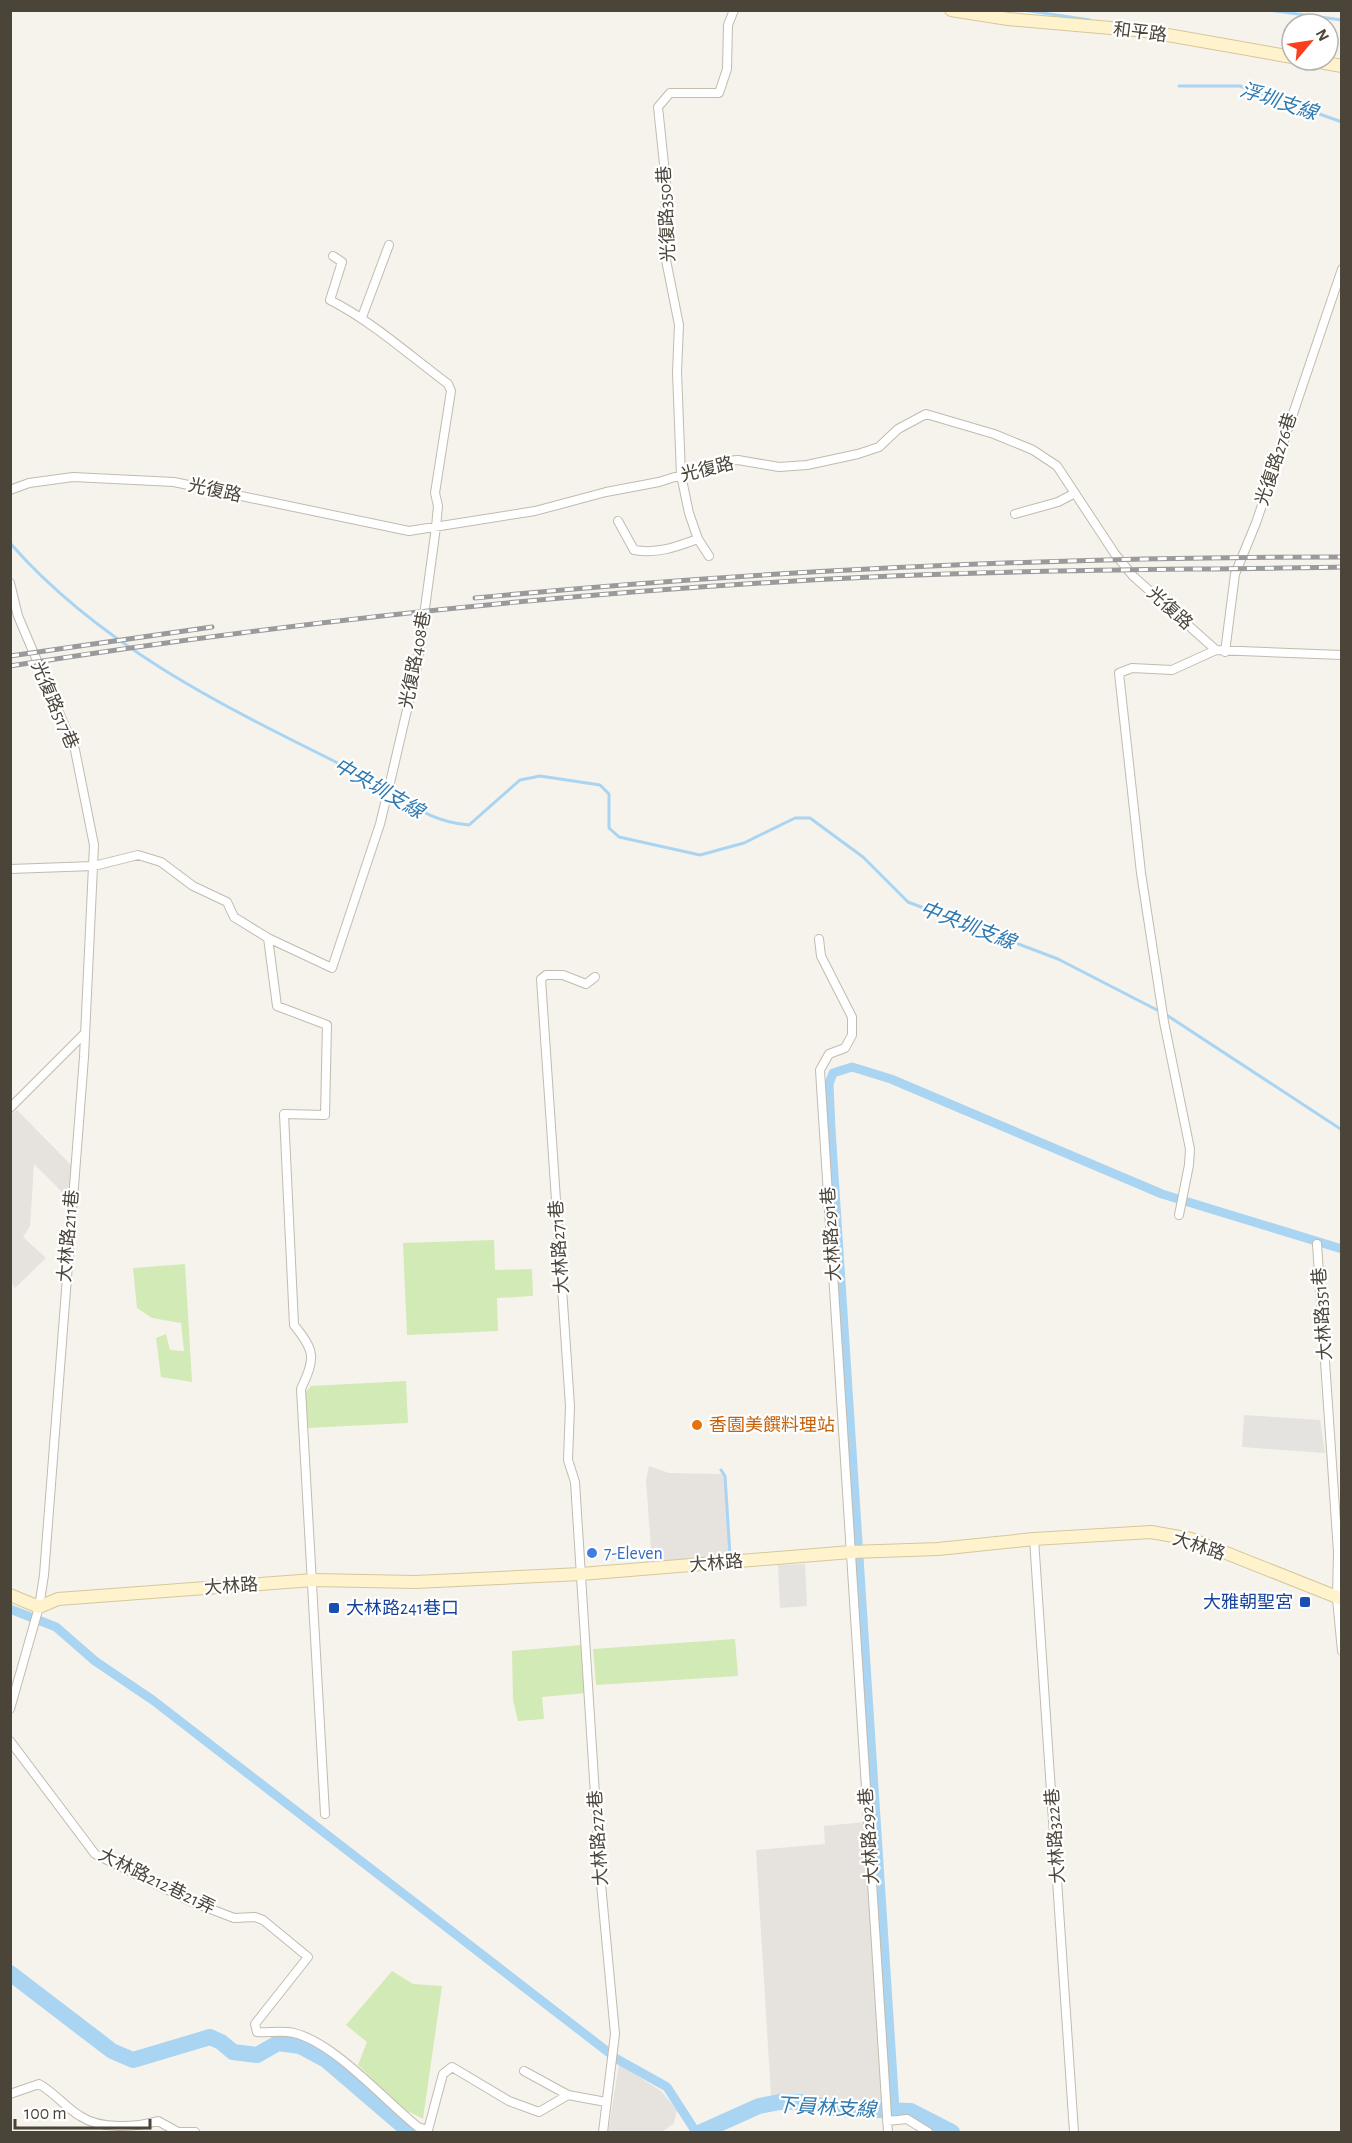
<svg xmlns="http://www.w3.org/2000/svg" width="1352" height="2143" font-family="'Alegreya Sans','Noto Sans TC',sans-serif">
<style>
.industrial{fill:#e6e2dd}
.green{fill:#d2eab5}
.parking{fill:#e5e3e0}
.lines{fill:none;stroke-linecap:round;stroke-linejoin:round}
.stream{stroke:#a9d4f2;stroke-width:3}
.canal{stroke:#a9d4f2;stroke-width:9}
.river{stroke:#a9d4f2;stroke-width:16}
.street-casing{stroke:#c2bbae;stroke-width:10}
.secondary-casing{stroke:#d6c79b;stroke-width:14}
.street{stroke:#fff;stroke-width:8}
.secondary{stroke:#fff3cd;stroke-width:12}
.rail-casing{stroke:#9a9a9a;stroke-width:5}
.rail{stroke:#fff;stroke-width:3;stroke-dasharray:9;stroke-linecap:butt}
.food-dot{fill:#e8710a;stroke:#fff;stroke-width:2}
.shop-dot{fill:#3f7fe0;stroke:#fff;stroke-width:2}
.transit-dot{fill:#1a4fb4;stroke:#fff;stroke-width:2}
.labels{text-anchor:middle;stroke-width:4.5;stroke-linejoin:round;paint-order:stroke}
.street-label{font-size:18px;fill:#4b4439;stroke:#fff}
.food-label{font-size:18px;fill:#c56008;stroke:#fff;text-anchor:start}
.shop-label{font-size:18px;fill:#366cbe;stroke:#fff;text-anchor:start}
.transit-label{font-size:18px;fill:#164399;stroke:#fff;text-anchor:end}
.water-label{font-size:20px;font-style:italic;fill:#2e7ab2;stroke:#fff}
</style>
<rect width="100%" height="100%" fill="#f6f3ec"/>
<path class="industrial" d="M17 1110 72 1166 68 1198 34 1164 30 1226 23 1237 46 1258 15 1288 11 1283 10 1115Z
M649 1466 669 1473 724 1474 730 1556 652 1562 646 1481Z
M865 1822 884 2105 842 2104 771 2096 756 1850 825 1844 824 1826Z
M619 2064 661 2091 677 2110 674 2123 662 2132H608Z"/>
<path class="green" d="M494 1240 495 1270 532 1269 533 1296 497 1298 498 1331 407 1335 403 1243Z
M185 1264 192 1382 161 1377 156 1338 166 1334 170 1350 184 1351 181 1323 152 1318 137 1308 133 1268Z
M406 1381 408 1423 306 1428 305 1393 311 1386Z
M735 1639 738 1676 596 1685 593 1649Z
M582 1645 586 1693 542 1697 544 1719 518 1721 513 1700 512 1651Z
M392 1971 413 1984 442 1986 423 2119 402 2108 358 2065 367 2042 346 2025Z"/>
<path class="parking" d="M1244 1415 1320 1420 1325 1453 1242 1447Z
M805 1564 807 1606 780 1608 778 1565Z"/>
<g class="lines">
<path class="stream" d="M1023 10 1090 20
M1268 10 1342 20
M1179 86H1240L1342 122
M10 543C106 653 240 714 368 778 406 797 422 821 469 825L520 780 540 776 600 785 609 794V828L619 837 700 855 744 843 795 818H810L863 857 908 902 1058 959 1159 1011
M1165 1014 1342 1130
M721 1470 725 1476 730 1555"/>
<path class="canal" d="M10 1609 56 1627 95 1661 154 1701 617 2059 667 2087 696 2132
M895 2109 831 1129 829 1084 833 1073 852 1067 891 1079 1162 1194 1342 1249"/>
<path class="river" d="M10 1973 112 2051 133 2060 210 2037 221 2042 233 2052 257 2055 278 2043 300 2046 326 2060 410 2132
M701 2132 759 2106 780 2102H801L839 2109 911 2111 952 2132"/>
<defs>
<path id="street" d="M362 317 389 245
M10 490 29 483 73 477 174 482 409 531 535 511 606 492 659 482 725 461 738 460 779 467 807 465 858 454 879 447 898 429 926 414 994 434 1033 450 1057 466 1115 554 1133 576 1216 650 1342 655
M1015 514 1058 502 1075 493
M618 521 634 550C658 554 676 547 698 539
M709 556 698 539 689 513 681 475 677 372 679 325 665 255 666 183 658 107 670 93H719L727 69 728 25 734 10
M10 583 18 616 75 750 94 845 84 1057 44 1575 39 1607 10 1709
M1225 652 1235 574 1256 523 1342 269
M10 869 94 866 138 855 161 862 193 886 227 902 234 917 268 938 277 1006 327 1025 325 1115 284 1114 294 1325C316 1352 315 1358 301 1389L325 1814
M268 938 332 968 380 824 389 787 417 667 436 527 438 506 435 493 451 391 448 384C409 355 373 322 330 300L342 262 333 256
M819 939 821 956 852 1017V1035L845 1048 829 1054 820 1070 888 2132
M595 977 586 984 563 975H546L541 979 570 1406 568 1460 575 1482 600 1873 615 2034 603 2132
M10 1108 85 1033
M1179 1215 1189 1165 1190 1149 1164 1022 1141 873 1119 673 1132 668 1172 670 1216 650
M1317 1244 1338 1552 1337 1599 1342 1651
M1034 1539 1074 2132
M10 1741 95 1854 190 1901 234 1918 255 1917 263 1920 308 1957 255 2024 257 2032C269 2033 281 2030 294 2033 335 2043 384 2100 418 2127L428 2130 443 2074 452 2067 509 2101 539 2112 568 2095 606 2102
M524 2071 568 2095
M10 2094 39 2084C55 2093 65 2107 80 2116 101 2130 136 2127 158 2121L178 2132H195
M887 2121 907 2119 928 2132"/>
<path id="secondary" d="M951 10 1008 19 1145 31 1292 57
M1308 60 1342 66
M10 1595 39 1607 58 1599 313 1580 415 1582 581 1574 851 1552 938 1549 1034 1539 1151 1532 1191 1539 1342 1599"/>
</defs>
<use href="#street" class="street-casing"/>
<use href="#secondary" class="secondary-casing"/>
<use href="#street" class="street"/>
<use href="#secondary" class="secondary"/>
<defs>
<path id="rail" d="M475 598C765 570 1050 557 1342 557
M10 656 212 627
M10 666C302 620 597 589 892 576 1041 569 1192 570 1342 567"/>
</defs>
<use href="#rail" class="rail-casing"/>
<use href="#rail" class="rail"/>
</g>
<circle class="food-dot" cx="697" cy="1425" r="6"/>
<circle class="shop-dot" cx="592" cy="1553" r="6"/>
<g class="transit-dot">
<rect x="1299" y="1596" width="12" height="12" rx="3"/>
<rect x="328" y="1602" width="12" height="12" rx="3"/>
</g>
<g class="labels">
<g class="street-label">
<text transform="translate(1140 32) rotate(7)" y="6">和平路</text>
<text transform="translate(666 214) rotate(-93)" y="6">光復路350巷</text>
<text transform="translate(1276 459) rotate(-72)" y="6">光復路276巷</text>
<text transform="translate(707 469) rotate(-14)" y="6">光復路</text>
<text transform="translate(215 490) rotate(12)" y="6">光復路</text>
<text transform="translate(1170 608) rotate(42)" y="6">光復路</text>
<text transform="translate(415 660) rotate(-79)" y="6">光復路408巷</text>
<text transform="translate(55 705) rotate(67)" y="6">光復路517巷</text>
<text transform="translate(831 1234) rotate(-94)" y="6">大林路291巷</text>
<text transform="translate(68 1236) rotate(-85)" y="6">大林路211巷</text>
<text transform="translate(559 1247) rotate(-94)" y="6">大林路271巷</text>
<text transform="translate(1322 1314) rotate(-94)" y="6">大林路351巷</text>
<text transform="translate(1199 1546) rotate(18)" y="6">大林路</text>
<text transform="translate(716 1563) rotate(-5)" y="6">大林路</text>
<text transform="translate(231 1586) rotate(-4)" y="6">大林路</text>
<text transform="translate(869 1836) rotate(-94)" y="6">大林路292巷</text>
<text transform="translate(1055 1836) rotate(-94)" y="6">大林路322巷</text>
<text transform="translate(598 1838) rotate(-94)" y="6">大林路272巷</text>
<text transform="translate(157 1881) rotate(26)" y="6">大林路212巷21弄</text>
</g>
<g class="food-label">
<text x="709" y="1431">香園美饌料理站</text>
</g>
<g class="shop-label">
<text x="604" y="1559">7-Eleven</text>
</g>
<g class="transit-label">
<text x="1293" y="1608">大雅朝聖宮</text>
<text x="346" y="1614" text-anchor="start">大林路241巷口</text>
</g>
<g class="water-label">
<text transform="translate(1279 101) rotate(18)" y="7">浮圳支線</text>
<text transform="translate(379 788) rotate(30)" y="7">中央圳支線</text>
<text transform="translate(968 925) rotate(21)" y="7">中央圳支線</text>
<text transform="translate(826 2107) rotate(3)" y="7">下員林支線</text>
</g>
</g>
<rect width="1352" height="2143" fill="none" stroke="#4b4439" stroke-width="24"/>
<g transform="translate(1310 42) rotate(61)"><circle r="28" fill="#ffffff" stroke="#b7b4b0" stroke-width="1.5"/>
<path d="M0-4.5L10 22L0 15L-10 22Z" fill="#fc3f1d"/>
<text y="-9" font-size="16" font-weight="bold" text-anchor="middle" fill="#4b4439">N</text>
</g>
<path d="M15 2119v9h135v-9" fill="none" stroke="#4b4439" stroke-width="3"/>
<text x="24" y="2119" font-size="18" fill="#4b4439" stroke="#ffffff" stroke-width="4.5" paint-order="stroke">100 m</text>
</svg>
